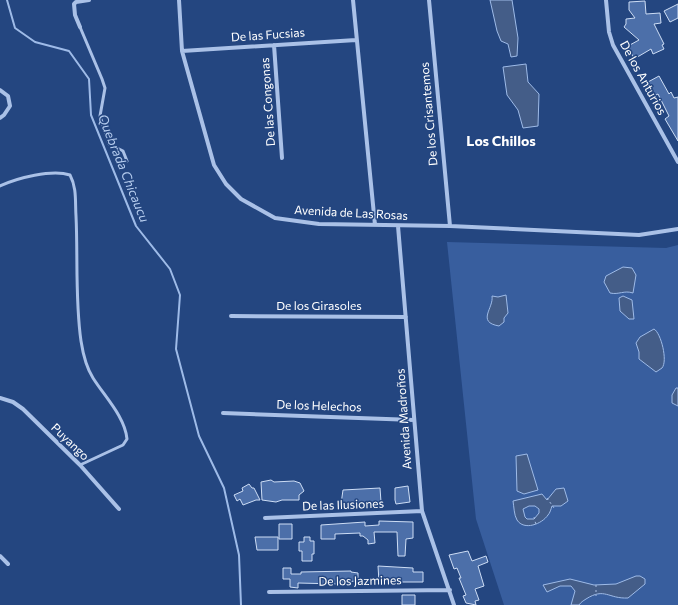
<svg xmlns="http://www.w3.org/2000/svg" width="678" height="605" font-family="Commissioner,sans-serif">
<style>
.green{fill:#385e9e}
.water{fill:#445d88;stroke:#9ebbe8;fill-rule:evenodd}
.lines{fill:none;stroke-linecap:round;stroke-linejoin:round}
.stream{stroke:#9ebbe8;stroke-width:2}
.building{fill:#4c6fa9;stroke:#cdddf5}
.path{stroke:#aac1e7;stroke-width:1;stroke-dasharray:2 3;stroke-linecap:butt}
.service{stroke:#aac1e7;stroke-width:3}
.minor{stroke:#aac1e7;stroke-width:4}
.labels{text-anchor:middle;stroke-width:3;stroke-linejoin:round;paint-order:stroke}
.street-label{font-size:12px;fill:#fff;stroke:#244680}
.water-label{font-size:13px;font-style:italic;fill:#b5ccee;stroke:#244680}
.quarter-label{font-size:14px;font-weight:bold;fill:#fff;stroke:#244680}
</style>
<rect width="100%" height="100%" fill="#244680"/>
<path class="green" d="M447 242 666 248 678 245V605H504L476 519Z"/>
<path class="water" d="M490 0H512L518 38 517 56 511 57 508 44 501 41 497 31Z
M526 64 528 82 539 94 538 126 523 128 518 110 507 95 503 67Z
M623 267 632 268 636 275 633 293C624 290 619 295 610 293L604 282 606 276Z
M506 295 508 313 504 318V322L499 326C476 322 494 308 492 296L498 297Z
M623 296 632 300 634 319H629L620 311 619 298Z
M654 329C661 333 668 361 662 368L656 372 639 359V352L636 343 640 337Z
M676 388H678V406L672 403V395Z
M527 454 538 490 524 494 517 491 516 456Z
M564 488 568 501 561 506H552C551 509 550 513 548 515 542 524 524 531 517 520 514 515 514 507 513 501L542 494 547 500 556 489ZM529 506H535L539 509V513L534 519H527L525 517 523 509Z
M636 576H640L645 579V584L628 598C608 599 605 587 586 599 583 601 581 602 579 605H571L575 591 571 586H560L547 592 543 585 570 579 594 585 616 584Z"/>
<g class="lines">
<path class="stream" d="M7 0 15 28 35 42 69 51 89 79 91 115 136 226 170 269 180 295 176 349 199 436 224 488 239 555 241 605"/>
</g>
<path class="building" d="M645 1 646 14 660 13 661 23 654 24 664 44 662 45 664 49 653 54 651 49 634 59 628 46 639 40 624 27 626 24V19L635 18 629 10V2Z
M678 4V18L670 22 664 11Z
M659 76 669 94 671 92 674 98 678 97V141L665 119 669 116 658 94 654 96 649 87 650 86 648 82Z
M271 480 274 482 294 481 300 483 304 491 299 495V500H282L276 502 262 500 261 482Z
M249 484 252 488H254L260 500H256L243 505 240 499 237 501 234 495 243 491 242 488Z
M408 486 410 502 396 504 395 500V488Z
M380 488 381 502 341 504 343 490Z
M379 521 413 522V538L406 539 405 556H398L397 532H374L375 543 368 544V540L363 536H360V533L335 534V539H321V525L365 522V526L379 525Z
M279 524H292V539H279Z
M255 537H278V550H257Z
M304 537H310V541H314V554H312V561H302V551H299V542H304Z
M468 551 472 561 486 556 488 562 478 566 484 586 475 589 479 600 475 601 476 605 466 603 463 596 466 595 459 578H461L457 568 454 569 449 555Z
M378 566 413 568V572H423V582H379Z
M283 568H291V574H301V572L351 571V572L358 573V581L338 582V584L298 583V588L290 587V579H283Z
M402 595H415V605H402Z"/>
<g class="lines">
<path class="path" d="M547 498 554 508
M534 517 536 525
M596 585V596"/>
<path class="service" d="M80 27 102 79 105 88 100 116 109 144 123 151 127 161
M0 186C17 178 52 169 70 175 77 188 75 202 76 216 78 258 75 300 81 341 83 354 86 367 93 378 105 397 125 417 127 439L123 445 80 465"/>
<path class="minor" d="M179 0 182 51 214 165 226 184 241 199 275 218 319 224 450 226 639 235 678 229
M353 0 375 225
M429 0 450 226
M606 0 609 32 613 45 678 162
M80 27 75 15 74 4 76 2 89 0
M274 45 282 158
M182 51 356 40
M0 90 8 96 10 106 4 115 0 118
M398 226 422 511 454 605
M231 316 406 317
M0 398 13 402 23 409 80 465 119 509
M223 413 414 420
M265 518 422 511
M0 556 8 564
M269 592 450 590"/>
</g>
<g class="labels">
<g class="street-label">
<text transform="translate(268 35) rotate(-4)" y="4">De las Fucsias</text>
<text transform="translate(643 78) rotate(61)" y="4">De los Anturios</text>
<text transform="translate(268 102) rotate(-94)" y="4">De las Congonas</text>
<text transform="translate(429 114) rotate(-95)" y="4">De los Crisantemos</text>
<text transform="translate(351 213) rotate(3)" y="4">Avenida de Las Rosas</text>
<text x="319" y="310">De los Girasoles</text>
<text transform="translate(319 406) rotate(2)" y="4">De los Helechos</text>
<text transform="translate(404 419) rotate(-94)" y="4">Avenida Madroños</text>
<text transform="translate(70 442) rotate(44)" y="4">Puyango</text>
<text transform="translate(343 505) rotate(-2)" y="4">De las Ilusiones</text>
<text transform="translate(360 581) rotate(-1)" y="4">De los Jazmines</text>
</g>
<g class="water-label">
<text transform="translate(124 168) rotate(68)" y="5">Quebrada Chicaucu</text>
</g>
<g class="quarter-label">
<text x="501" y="146">Los Chillos</text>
</g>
</g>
</svg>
